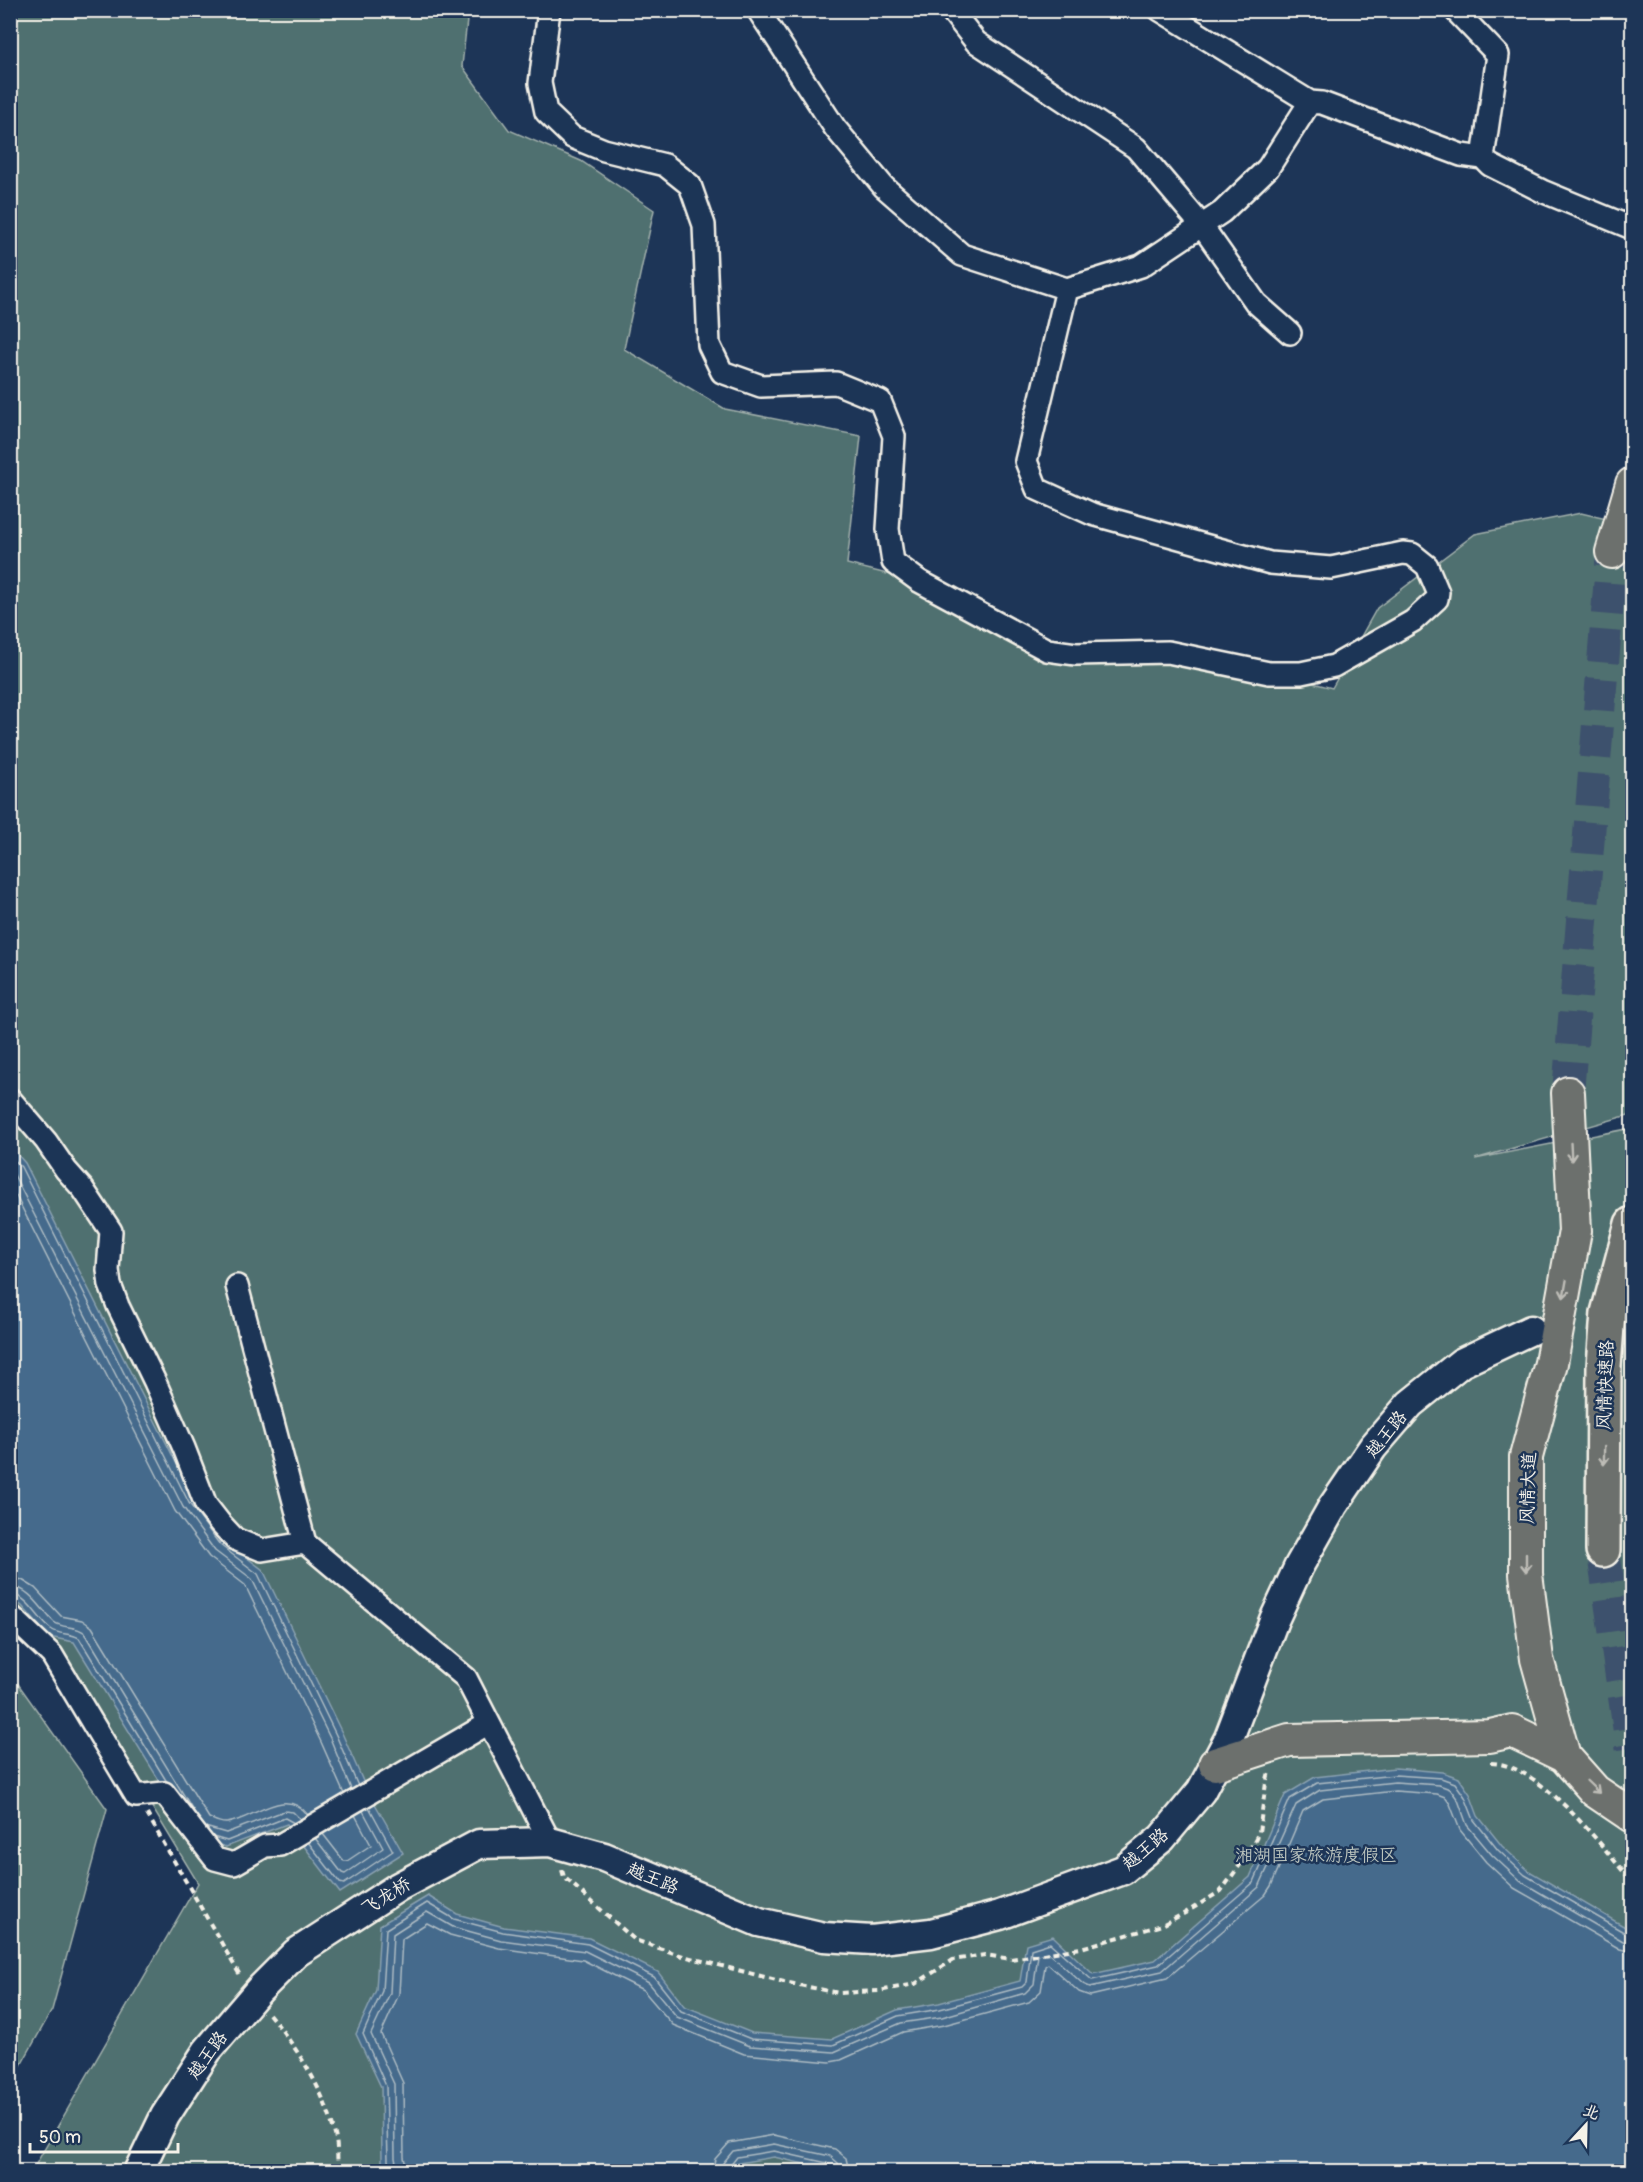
<svg xmlns="http://www.w3.org/2000/svg" width="1643" height="2182" font-family="Pangolin,'LXGW WenKai TC',sans-serif">
<style>
.green{fill:#50706f;stroke:#a2b0ac;stroke-width:1.5}
.water{fill:#446b8c;stroke:#8aa1b1;stroke-width:1.5}
.lines{fill:none;stroke-linecap:round;stroke-linejoin:round}
.shore{stroke:#aebbc3;stroke-width:1.5}
.primary-tunnel{stroke:#3d516d;stroke-width:32;stroke-dasharray:32 16;stroke-linecap:butt}
.trunk-tunnel{stroke:#3d516d;stroke-width:33;stroke-dasharray:33 16;stroke-linecap:butt}
.minor-casing{stroke:#f4f1e8;stroke-width:26}
.secondary-casing{stroke:#f4f1e8;stroke-width:33}
.primary-casing{stroke:#f4f1e8;stroke-width:36}
.trunk-casing{stroke:#f4f1e8;stroke-width:38}
.path{stroke:#f4f1e8;stroke-width:4;stroke-dasharray:6 4.5;stroke-linecap:butt}
.minor{stroke:#1d3557;stroke-width:21}
.secondary{stroke:#1d3557;stroke-width:28}
.primary{stroke:#6c706d;stroke-width:32}
.trunk{stroke:#6c706d;stroke-width:33}
.oneway{stroke:#bebdb7}
.labels{text-anchor:middle;stroke-width:5;stroke-linejoin:round;paint-order:stroke}
.street-label{font-size:18px;fill:#f4f1e8;stroke:#1d3557}
.park-label{font-size:18px;fill:#bbc4be;stroke:#1d3557}
</style>
<rect width="100%" height="100%" fill="#1d3557"/>
<filter id="ink" filterUnits="userSpaceOnUse"><feTurbulence type="fractalNoise" baseFrequency=".0167" numOctaves="2"/><feDisplacementMap in="SourceGraphic" scale="12" xChannelSelector="R" yChannelSelector="G"/><feConvolveMatrix kernelMatrix="1 2 1 2 8 2 1 2 1" color-interpolation-filters="sRGB"/></filter>
<g filter="url(#ink)">
<path class="green" d="M10 11H468L462 66 509 130 581 161 654 210 624 349 725 409 861 436 847 564 931 585 1047 658 1166 645 1332 688 1377 608 1475 534 1581 513 1632 525V1114L1475 1159 1632 1128V2171H32L198 1883 49 1637 11 1607Z
M11 1674 107 1809 52 2010 11 2083Z"/>
<path class="water" d="M10 1146 25 1163 195 1500 225 1541 263 1570 342 1733 366 1788 403 1853 340 1893 287 1824 226 1847 194 1837 74 1642 49 1637 22 1606 11 1598Z
M1395 1768 1442 1772 1459 1778 1470 1794 1478 1816 1502 1846 1529 1871 1632 1931V2171L838 2172 774 2157 739 2163 733 2172 385 2171 382 2161 381 2087 356 2034 376 1990 380 1925 428 1896 457 1914 504 1927 589 1938 658 1972 684 2006 752 2033 832 2039 897 2010 939 2003 1020 1981 1026 1944 1053 1936 1093 1974 1155 1960 1250 1877 1285 1795 1315 1777Z"/>
<g class="lines">
<path class="shore" d="M10 1155 21 1167 189 1503 220 1545 258 1574 336 1735 358 1786
M10 1167 183 1507 215 1551 252 1579 330 1738 351 1789
M10 1184 175 1511 209 1557 245 1585 321 1742 344 1794
M10 1577 22 1580 35 1588 61 1616 82 1620 92 1627 209 1818C214 1820 221 1824 227 1823 254 1819 285 1785 308 1815
M10 1586C31 1588 41 1610 54 1622 62 1629 76 1625 85 1633L196 1815
M10 1594C29 1596 37 1619 51 1629 58 1635 71 1633 79 1638L167 1782
M205 1827 226 1833 284 1811 293 1812 300 1819
M323 1834 344 1861H347L371 1845 355 1815
M213 1837 227 1841 285 1818 294 1823
M315 1838 342 1873 345 1874 383 1848 363 1811
M308 1842 340 1883 344 1884 393 1851 369 1807
M390 2172 388 2160 386 2086 363 2034 382 1991 386 1929 427 1903 454 1919 503 1932 588 1944 654 1977 681 2011 751 2039 833 2045 898 2016 940 2009 1022 1987 1027 1982 1031 1949 1050 1943 1092 1980 1158 1965 1254 1882 1290 1799 1317 1783 1395 1775 1441 1778 1455 1783 1465 1797 1474 1820 1498 1850 1525 1875 1627 1934 1632 1935
M398 2172 395 2158 394 2084 371 2034 390 1993 393 1934 427 1912 453 1927 501 1940 585 1951 649 1983 677 2017 750 2046 834 2052 901 2023 942 2017 1025 1993 1034 1984 1038 1955 1048 1952 1083 1984 1090 1987 1162 1971 1259 1887 1296 1805 1320 1790 1395 1782 1439 1785 1450 1789 1458 1800 1467 1825 1492 1855 1520 1881 1623 1941 1632 1943
M407 2172 404 2157 403 2083 381 2034 399 1994 402 1939 427 1923 450 1935 499 1948 583 1960 643 1990 673 2025 744 2054 830 2062 841 2060 903 2032 944 2025 1029 2002 1041 1991 1045 1966 1048 1964 1079 1992 1090 1996 1167 1978 1265 1895 1271 1886 1303 1811 1323 1799 1395 1791 1437 1794 1445 1797 1450 1804 1460 1830 1486 1862 1514 1888 1620 1949 1632 1952
M712 2172 715 2159 729 2143 774 2135 835 2149 846 2158 849 2172
M721 2172 723 2163 733 2151 774 2144 830 2156 838 2163 840 2172
M728 2172 730 2166 737 2157 774 2151 827 2163 831 2166 832 2172"/>
<path class="primary-tunnel" d="M1568 1093 1612 552"/>
<path class="trunk-tunnel" d="M1603 1550 1632 1748"/>
<defs>
<path id="minor" d="M549 10 540 83 546 112 572 137 604 150 665 165 690 185 704 225 709 345 722 372 761 386 836 383 880 401 894 436 888 529 893 562 919 581 1047 650 1076 654 1168 652 1269 673H1301L1334 666 1413 621 1437 599 1438 592 1427 566 1412 554 1403 553 1331 568 1270 563 1092 514 1037 489 1026 461 1067 289
M758 10 835 128 884 187 962 255 1067 289 1141 266 1222 212 1268 168 1310 102
M951 10 976 42 1136 148 1202 226 1256 303 1290 333
M1160 10 1310 102 1322 103 1461 155 1483 158 1490 165 1542 191 1632 228
M1455 10 1498 55 1483 158
M10 1099 46 1141 66 1170 83 1189 111 1231 108 1270 110 1285 118 1306 155 1382 184 1448 206 1505 220 1523 235 1539 262 1550 305 1543
M237 1286 305 1543 466 1678 550 1842
M10 1615 52 1655 136 1796 164 1793 215 1859 234 1864 265 1846 280 1845 489 1723"/>
<path id="secondary" d="M138 2172 165 2116 207 2051 260 1989 296 1953 398 1887 479 1844 550 1842 604 1857 759 1922 824 1937 872 1940 931 1933 1000 1915 1123 1870 1162 1838 1201 1791 1229 1738 1274 1620 1299 1566 1333 1506 1373 1447 1410 1404 1461 1363 1531 1330"/>
<path id="primary" d="M1612 552 1632 484
M1568 1093 1575 1231 1551 1363 1526 1457V1574L1537 1659 1564 1756 1595 1791 1632 1816
M1215 1764 1289 1740 1490 1736 1512 1731 1564 1756"/>
<path id="trunk" d="M1603 1550 1604 1366 1608 1313 1632 1224"/>
</defs>
<use href="#minor" class="minor-casing"/>
<use href="#secondary" class="secondary-casing"/>
<use href="#primary" class="primary-casing"/>
<use href="#trunk" class="trunk-casing"/>
<path class="path" d="M1491 1763C1539 1763 1603 1847 1632 1882
M147 1814 241 1977
M562 1870 564 1877 635 1940 683 1956 784 1982 839 1993 879 1991 915 1984 953 1960 985 1955 1011 1959 1081 1948 1162 1925 1185 1913 1221 1891 1245 1858 1259 1832 1266 1783 1269 1772
M269 2014C299 2051 323 2087 335 2135 338 2146 337 2160 338 2172"/>
<use href="#minor" class="minor"/>
<use href="#secondary" class="secondary"/>
<use href="#primary" class="primary"/>
<use href="#trunk" class="trunk"/>
</g>
<defs><path id="oneway-shaft" d="M-6 0H5M1.5-3L5.5 0L1.5 3" fill="none" stroke-width="1.6" stroke-linecap="round" stroke-linejoin="round" transform="scale(1.5)"/></defs>
<g class="oneway">
<use href="#oneway-shaft" transform="translate(1571 1152) rotate(87)"/>
<use href="#oneway-shaft" transform="translate(1565 1289) rotate(100)"/>
<use href="#oneway-shaft" transform="translate(1604 1456) rotate(91)"/>
<use href="#oneway-shaft" transform="translate(1526 1563) rotate(90)"/>
<use href="#oneway-shaft" transform="translate(1593 1787) rotate(44)"/>
</g>
</g>
<g class="labels">
<g class="street-label">
<text transform="translate(1605 1385) rotate(-88)" y="6">风情快速路</text>
<text transform="translate(1386 1434) rotate(-51)" y="6">越王路</text>
<text transform="translate(1528 1488) rotate(-88)" y="6">风情大道</text>
<text transform="translate(1145 1849) rotate(-40)" y="6">越王路</text>
<text transform="translate(653 1878) rotate(23)" y="6">越王路</text>
<text transform="translate(386 1896) rotate(-32)" y="6">飞龙桥</text>
<text transform="translate(207 2055) rotate(-54)" y="6">越王路</text>
</g>
<g class="park-label">
<text x="1316" y="1861">湘湖国家旅游度假区</text>
</g>
</g>
<rect width="1643" height="2182" fill="none" stroke="#1d3557" stroke-width="36"/>
<rect x="18" y="18" width="1607" height="2146" fill="none" stroke="#f4f1e8" stroke-width="2" filter="url(#ink)"/>
<g transform="translate(1586 2125) rotate(22)" stroke="#1d3557" stroke-width="4.5" paint-order="stroke">
<path d="M0-4.5L10 22L0 15L-10 22Z" fill="#f4f1e8"/>
<text y="-9" font-size="16" font-weight="bold" text-anchor="middle" fill="#f4f1e8">北</text>
</g>
<path d="M30 2143v9h148v-9" fill="none" stroke="#f4f1e8" stroke-width="3"/>
<text x="39" y="2143" font-size="18" fill="#f4f1e8" stroke="#1d3557" stroke-width="4.5" paint-order="stroke">50 m</text>
</svg>
